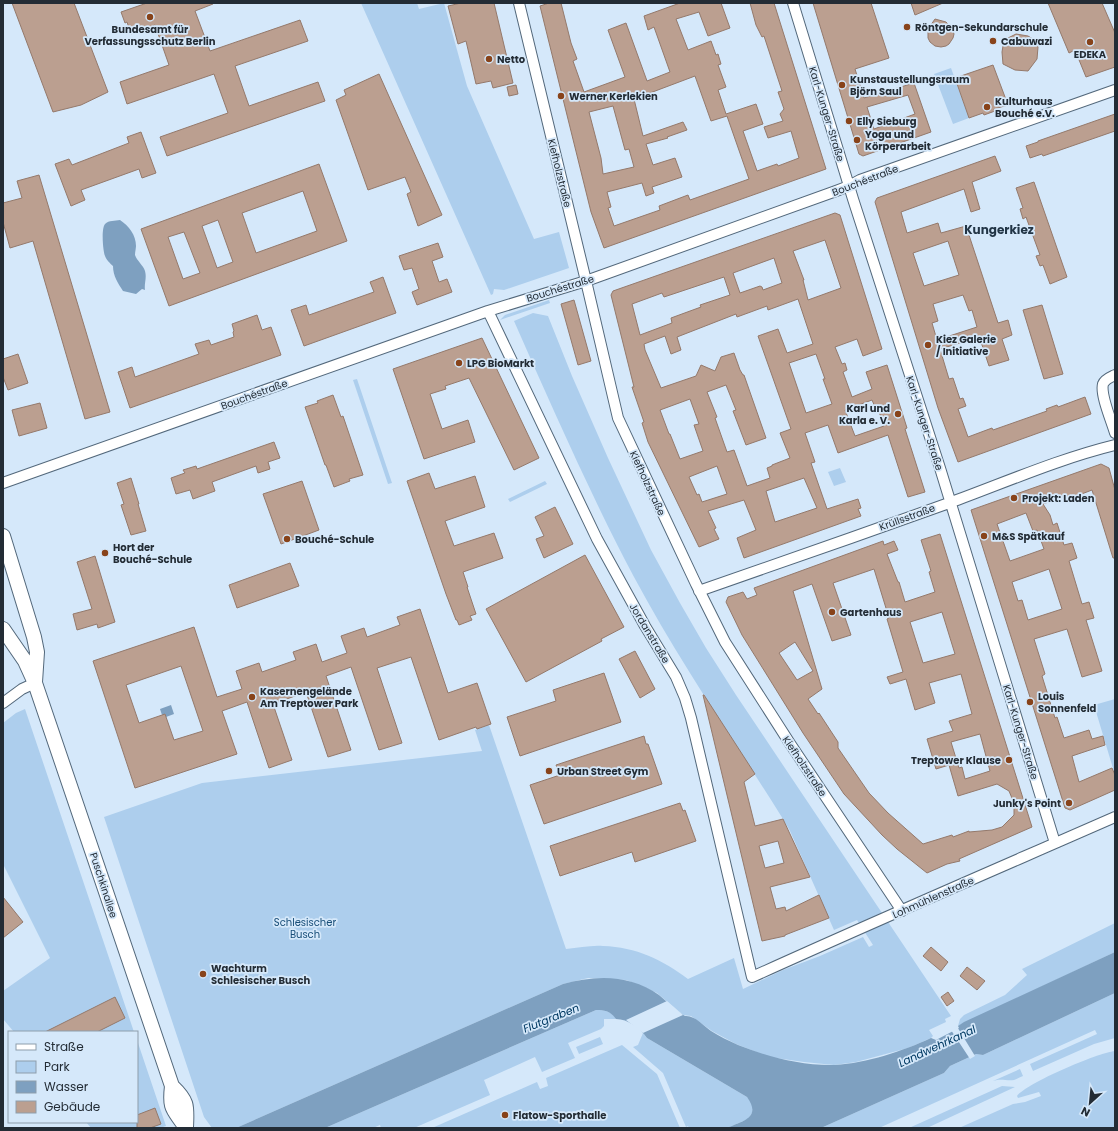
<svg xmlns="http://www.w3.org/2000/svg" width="1118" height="1131" font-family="Poppins,sans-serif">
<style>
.green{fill:#adceed}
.water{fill:#7ea0c0}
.pier{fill:#d5e8fa}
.building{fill:#bb9f90;stroke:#94796b;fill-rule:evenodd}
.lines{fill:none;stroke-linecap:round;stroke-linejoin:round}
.street-casing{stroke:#53687b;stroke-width:12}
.secondary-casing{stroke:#53687b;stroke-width:16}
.street{stroke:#fff;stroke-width:10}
.secondary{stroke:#fff;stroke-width:14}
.poi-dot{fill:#88431a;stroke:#d5e8fa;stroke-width:1.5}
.labels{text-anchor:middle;stroke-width:3.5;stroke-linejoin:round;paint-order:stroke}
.poi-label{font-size:10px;font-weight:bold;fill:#232c35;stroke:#d5e8fa;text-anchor:start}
.street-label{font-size:10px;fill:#232c35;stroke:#d5e8fa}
.park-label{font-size:10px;fill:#184e78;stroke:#d5e8fa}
.water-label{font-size:11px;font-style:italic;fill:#003962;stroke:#d5e8fa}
.quarter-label{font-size:12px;font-weight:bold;fill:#223546;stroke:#d5e8fa}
</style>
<rect width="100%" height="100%" fill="#d5e8fa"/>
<path class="green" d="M361 3H417L419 9 444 3 467 86 534 239 559 232 569 268 504 290 494 289 493 294 491 295Z
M951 68 969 118 953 124 934 74Z
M549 300 550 303 500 320 505 315Z
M533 313 548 316 572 376 608 458 651 550 680 603 706 648 736 695 951 1016 945 1019 946 1022 929 1030 933 1036 931 1038 908 1048 856 1062 834 1065 804 1062 769 1057 736 1044 712 1031 691 1016 683 1015 657 993 642 986 626 980 588 978 563 984 236 1128H212L204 1117 104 817 202 783 482 751 475 730 489 725 566 949C579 948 591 945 603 946 636 947 663 960 688 979L734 958 743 989 783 970 820 956 863 937 869 947 873 945 857 920 834 930 790 831 783 819C733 739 679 661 634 577 590 494 552 407 514 321Z
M357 379 392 483 388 484 353 380Z
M840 468 846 482 834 486 828 472Z
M545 481 547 484 510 502 508 499Z
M1115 699V775L1094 705Z
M25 709 134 1032H14L3 1019V991L50 958 3 864V723L16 713Z
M1115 923V952L958 1026 960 1019 964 1015 1005 995 1027 975 1022 969Z
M1115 993V1038L1094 1044 1033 1071 1030 1064 1097 1034 1095 1030 879 1128H821L944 1073 950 1066 976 1054 983 1055Z
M596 1010C605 1010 611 1011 616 1019H604V1026L601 1029 568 1043 575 1058 542 1072 535 1057 484 1080 490 1095 414 1128H381L380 1125 373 1128H325Z
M643 1033 647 1038 747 1097 753 1104 752 1113 748 1119 727 1128H689L688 1126 686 1127 663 1073 633 1047 638 1045Z
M600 1037 603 1044 579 1054 576 1047Z
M137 1040 166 1126 160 1128H91L86 1122H137Z
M622 1045 657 1074 680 1128H432L537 1082 540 1089 548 1086 546 1078Z
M1115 1051V1128H959L1013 1104 1025 1102 1041 1096 1039 1092 1018 1098 1017 1096C1027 1083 1097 1053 1115 1051Z
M1020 1069 1023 1076C1020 1077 1017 1079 1014 1080 1006 1081 1001 1078 993 1081Z
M1002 1086 1015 1087 927 1128H909Z"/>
<path class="water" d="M120 220C129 226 136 235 136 246 136 248 135 252 135 255 137 261 143 265 145 271 147 278 144 284 145 290L142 289 136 294 123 291C118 283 113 276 113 266 110 263 107 261 105 256 103 251 101 229 105 224 109 220 115 221 120 220Z
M171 705 174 714 166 717 165 714 162 715 160 709Z
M1115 952V993L983 1055 976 1054 950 1066 944 1073 821 1128H727C742 1121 762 1118 747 1097L647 1038C640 1028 628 1019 616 1019 610 1011 605 1010 596 1010L325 1128H236L563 984C595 975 630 974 659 995 665 1000 679 1013 685 1016 686 1016 690 1016 691 1017 698 1019 704 1026 711 1031 719 1036 729 1041 738 1045 768 1057 802 1066 835 1065 867 1063 903 1051 931 1038L936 1040 959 1028 958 1026 964 1022Z"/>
<path class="pier" d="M667 1001 683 1015 643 1033 626 1020Z
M956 1025 975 1056 970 1059 951 1030 956 1028Z"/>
<path class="building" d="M12 3H74L108 92 81 105 53 112Z
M147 3H213V4L195 11 210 51 300 20 308 41 235 66 249 106 318 82 325 101 167 156 160 137 228 113 214 74 127 104 120 82 169 65 155 25 131 34 127 22 125 23 121 12Z
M461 3H494L513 83 493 88 491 81 476 84 466 41 458 44 448 6Z
M549 3H561L571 43 577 59 573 61 584 92 625 77 608 30 626 23 647 81 670 72 654 27 648 30 644 16 680 3H721L730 28 708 36 699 12 676 19 688 50 711 41 716 55 718 54 721 64 718 65 726 87 718 90 726 114 756 104 763 124 743 131 757 171 777 164 778 166 799 158 791 131 768 138 764 127 783 121 780 114 784 109 778 92 782 91 764 36 762 37 756 25 750 3H774L826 169 604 248 591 212 540 6ZM695 76 711 121 727 116 749 179 690 200 688 195 659 206 660 210 614 226 608 208 611 207 607 192 642 183 646 196 654 193 652 187 682 177 675 158 653 165 646 144 668 138 667 137 687 130 683 122 643 136 634 99ZM613 106 625 150 629 149 634 167 603 174 601 158 589 112Z
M813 3H871L889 58 855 69 864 98 914 83 931 132 863 156 859 154ZM908 95 915 114 874 129 867 107Z
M911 3H943L915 15Z
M1048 3H1102L1115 33V67L1086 77 1075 50 1069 53Z
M935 19 946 22 952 28 954 34 953 38 949 44 946 46 941 47 935 46 930 42 928 38V29Z
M1016 34 1028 36 1033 39 1038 47 1037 59 1028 71 1015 70 1003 64 1002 52 1003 46 1008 38Z
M993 65 1008 105 994 109 995 111 984 115 983 113 969 118 955 78Z
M379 74 442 215 418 226 407 194 411 192 405 177 368 190 336 100 346 95 344 90Z
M516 85 518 94 509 96 507 87Z
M1115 114V131L1043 156 1042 154 1030 158 1026 146 1038 142V141Z
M141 132 156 173 142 178 139 169 81 190 85 200 71 206 55 164 69 159 72 165 129 143 127 137Z
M995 156 1001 171 972 182 980 209 971 212 964 189 901 212 907 233 938 223 941 233 966 226 998 323 1008 320 1012 335 1002 339 1009 360 989 366 981 342 983 336 940 349 949 379 953 378 960 399 963 398 966 406 958 409 968 437 992 428 993 430 1047 411 1046 409 1057 405 1058 407 1085 397 1091 414 958 462 938 408 875 202 877 198ZM948 241 959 275 924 286 913 253ZM963 295 969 311 972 310 977 327 937 340 932 323 938 321 933 304Z
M319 164 347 241 169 306 141 229ZM303 191 317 231 256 253 242 213ZM218 220 233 262 217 268 202 226ZM184 232 200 273 183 279 168 237Z
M39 175 110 412 85 419 33 241 10 248 3 222V203L22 198 17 181Z
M1034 182 1067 277 1050 284 1043 265 1040 266 1036 256 1040 255 1026 217 1023 219 1020 209 1023 208 1016 188Z
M835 213 840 215 882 349 863 356 857 339 835 347 842 364 845 363 847 370 843 372 852 397 872 389 866 372 887 365 907 428 905 429 925 492 908 497 888 435 838 453 828 425 805 433 815 462 811 463 827 509 858 499 861 508 858 509 861 516 744 558 737 538 756 530 744 500 708 511 716 528 714 529 719 539 699 547 648 442 642 423 644 422 632 387H634L611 295 613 291ZM825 240 841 288 808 300 803 280H804L793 251ZM774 258 782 283 763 290 762 287 760 286 740 293 733 273ZM724 277 730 295 700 305 701 307 671 318 672 323 640 335 632 304 662 293 664 297ZM798 299 813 344 787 353 778 329 758 336 791 429 780 433 790 458 772 465V466L767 468 770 478 747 486 734 450 727 452 715 418 717 417 707 392 726 385 736 410 733 411 746 445 766 438 744 375H743L740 370 734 353 721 357 715 371 701 365 696 376 661 388 645 350 644 344 665 336 671 354 681 350 677 337 736 314 737 317 767 306 768 310ZM816 354 825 379H823L832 404 806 413 789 363ZM690 399 699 424 694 425 703 451 680 459 670 434H669L660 410ZM872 400 875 407 877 406 884 426 855 436 845 410ZM717 466 727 494 702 502 699 494 697 495 689 477ZM804 478 817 508 775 522 766 491Z
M438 243 443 257 432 261 439 282 447 279 452 292 417 305 412 292 419 289 412 268 404 270 399 256Z
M383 277 396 313 304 346 291 310 306 305 309 315 374 292 370 282Z
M574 300 591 361 578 365 561 304Z
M1042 305 1063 374 1044 379 1023 310Z
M257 315 262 330 271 327 281 355 130 408 118 372 132 367 135 377 199 354 195 344 209 340 211 345 234 337 233 332 234 331 232 324Z
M482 338 539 458 514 470 469 378 445 386 446 389 430 394 442 429 468 420 475 442 424 459 393 369Z
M18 354 28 383 8 390 3 377V359Z
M333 395 341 417 343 416 363 475 349 479 350 481 334 487 326 465H325L305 407 318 403 317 401Z
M40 403 47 428 19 436 12 410Z
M274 442 280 458 268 462 270 469 258 473 256 466 212 482 215 491 193 499 190 490 176 494 171 478 185 473 183 470 196 466 197 469Z
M1101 464 1109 468 1115 490V558H1113L1092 490 1066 500 1065 496 1043 504 1050 515 1053 525 1057 523 1064 545 1072 543 1077 558 1069 561 1082 604 1089 602 1094 618 1086 620 1102 671 1082 677 1067 629 1034 639 1045 674 1042 676 1055 718 1057 717 1064 738 1089 730 1092 739 1103 736 1105 745 1072 756 1079 782 1112 768 1115 775V790L1070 810 1065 808 971 510ZM1026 513 1033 531 1037 530 1044 549 1010 561 997 524ZM1049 569 1062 609 1028 620 1022 600 1018 601 1012 582Z
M429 473 435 489 475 476 485 507 445 521 454 546 494 533 503 558 463 572 468 587H467L476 614 470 616 472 620 459 625 457 620H456L446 594 407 481Z
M131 478 139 504H138L146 531 131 535 121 505 124 504 117 483Z
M302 481 319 530 281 544 263 494Z
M555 507 573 544 544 558 536 539 544 536 535 517Z
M940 534 1032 827 959 859 960 861 947 864 927 873 897 849 882 835 844 794 803 733 742 635 726 602 728 597 743 592 747 599 757 595 754 588 883 541 884 545 894 541 898 550 887 554 898 582H899L905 602 935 592 929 572 931 571 921 540ZM874 569 889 618 887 619 903 672 887 677 890 684 906 679 915 710 935 703 929 683 961 674 972 714 949 721 953 731 927 739 936 769 949 765 958 796 997 784 1009 791 1014 803V815L1002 827 992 830 969 832V831L953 837 952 835 923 844 888 813 869 793 838 748V742L819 713 818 714 808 699 822 689 793 591 812 584 832 641 851 635 833 583ZM942 612 955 654 923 663 910 622ZM795 642 813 671 797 680 779 653ZM980 734 990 771 965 779 962 767 959 768 951 742Z
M585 555 624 627 601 639 602 641 526 682 486 609Z
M95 556 115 622 98 628 97 624 77 630 73 614 92 609 77 562Z
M290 563 299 586 237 608 229 585Z
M420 609 448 693 477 683 491 724 477 729 476 727 439 740 411 657 377 668 402 743 379 750 351 667 326 676 351 750 328 757 306 692 273 704 292 760 269 768 247 702 222 711 237 754 135 788 93 661 194 627 217 697 242 689 236 671 259 663 262 672 296 660 293 652 316 644 322 662 347 653 341 636 364 628 367 637 400 625 397 617ZM181 666 203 731 174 740 165 714 139 723 126 685Z
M635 651 655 689 640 698 619 659Z
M604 673 621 722 520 756 507 717 556 701 553 690Z
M703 695H704L755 774 744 782 755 826 783 819 810 877 770 887 776 909 785 907 786 911 819 895 829 918 785 935V936L762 941ZM778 841 784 863 765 868 759 846Z
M644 736 646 744H648L662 784 544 824 530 785 560 775 556 765Z
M680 803 683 811 685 810 696 841 635 862 632 852 560 876 550 846Z
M3 897 23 922 3 938Z
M931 947 948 962 941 971 923 956Z
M967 967 985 981 977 990 960 976Z
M948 992 954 1001 947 1006 941 997Z
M115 997 125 1018 97 1032H45Z
M155 1108 161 1124 150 1128H137V1115Z"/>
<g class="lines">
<defs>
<path id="street" d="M519 3 586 281 618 418 696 584 725 642 789 742 902 911
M793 3 853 199 940 468 1055 843
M488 311 597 539 645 626 676 677 685 698 691 718 752 977C873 922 994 870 1115 817
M1115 375C1111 377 1105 379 1103 384 1100 395 1112 422 1115 433
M3 483 488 311 586 281 836 191 849 186 860 180 1115 90
M699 591C782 562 866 533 949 503 1004 483 1058 459 1115 445
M3 703 22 689 35 683"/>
<path id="secondary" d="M3 536 34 637 37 652 35 682
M3 629 25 661 35 683 172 1086C169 1111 174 1109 186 1128
M172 1086C188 1101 187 1106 186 1127"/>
</defs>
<use href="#street" class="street-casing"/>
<use href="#secondary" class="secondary-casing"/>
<use href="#street" class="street"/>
<use href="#secondary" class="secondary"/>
</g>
<g class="poi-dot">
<circle cx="150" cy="17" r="4"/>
<circle cx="907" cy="27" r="4"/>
<circle cx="993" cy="41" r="4"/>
<circle cx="1090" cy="42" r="4"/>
<circle cx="489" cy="59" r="4"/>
<circle cx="842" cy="85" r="4"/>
<circle cx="561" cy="96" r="4"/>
<circle cx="987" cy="107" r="4"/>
<circle cx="849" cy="121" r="4"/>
<circle cx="857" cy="140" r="4"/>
<circle cx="928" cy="345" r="4"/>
<circle cx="459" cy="363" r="4"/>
<circle cx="898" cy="414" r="4"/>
<circle cx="1014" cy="498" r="4"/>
<circle cx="984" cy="536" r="4"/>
<circle cx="287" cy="539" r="4"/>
<circle cx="105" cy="553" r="4"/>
<circle cx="832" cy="612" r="4"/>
<circle cx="252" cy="697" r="4"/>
<circle cx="1030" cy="702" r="4"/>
<circle cx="1009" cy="760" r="4"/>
<circle cx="549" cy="771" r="4"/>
<circle cx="1069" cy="803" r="4"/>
<circle cx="203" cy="974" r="4"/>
<circle cx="505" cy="1115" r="4"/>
</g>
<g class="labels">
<g class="poi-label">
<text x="915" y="31">Röntgen-Sekundarschule</text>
<text x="150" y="33" text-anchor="middle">Bundesamt für<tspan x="150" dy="12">Verfassungsschutz Berlin</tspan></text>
<text x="1001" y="45">Cabuwazi</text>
<text x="1090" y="58" text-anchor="middle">EDEKA</text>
<text x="497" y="63">Netto</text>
<text x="850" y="83">Kunstaustellungsraum<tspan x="850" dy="12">Björn Saul</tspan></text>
<text x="569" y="100">Werner Kerlekien</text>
<text x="995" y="105">Kulturhaus<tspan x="995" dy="12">Bouché e.V.</tspan></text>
<text x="857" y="125">Elly Sieburg</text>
<text x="865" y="138">Yoga und<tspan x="865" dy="12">Körperarbeit</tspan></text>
<text x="936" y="343">Kiez Galerie<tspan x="936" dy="12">/ Initiative</tspan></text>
<text x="467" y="367">LPG BioMarkt</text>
<text x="890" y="412" text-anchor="end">Karl und<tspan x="890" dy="12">Karla e. V.</tspan></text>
<text x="1022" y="502">Projekt: Laden</text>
<text x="992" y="540">M&amp;S Spätkauf</text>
<text x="295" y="543">Bouché-Schule</text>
<text x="113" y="551">Hort der<tspan x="113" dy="12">Bouché-Schule</tspan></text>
<text x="840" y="616">Gartenhaus</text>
<text x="260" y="695">Kasernengelände<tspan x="260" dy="12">Am Treptower Park</tspan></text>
<text x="1038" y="700">Louis<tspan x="1038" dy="12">Sonnenfeld</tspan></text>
<text x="1001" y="764" text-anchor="end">Treptower Klause</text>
<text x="557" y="775">Urban Street Gym</text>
<text x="1061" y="807" text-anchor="end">Junky's Point</text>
<text x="211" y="972">Wachturm<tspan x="211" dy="12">Schlesischer Busch</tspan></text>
<text x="513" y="1119">Flatow-Sporthalle</text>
</g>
<g class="street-label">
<text transform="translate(827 114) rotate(73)" y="4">Karl-Kunger-Straße</text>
<text transform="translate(560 173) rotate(76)" y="4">Kiefholzstraße</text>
<text transform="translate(865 180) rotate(-21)" y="4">Bouchéstraße</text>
<text transform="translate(560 288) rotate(-17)" y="4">Bouchéstraße</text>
<text transform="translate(254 394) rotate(-20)" y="4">Bouchéstraße</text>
<text transform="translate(925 423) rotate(72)" y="4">Karl-Kunger-Straße</text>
<text transform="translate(648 483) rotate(65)" y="4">Kiefholzstraße</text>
<text transform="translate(907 517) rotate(-20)" y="4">Krüllsstraße</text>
<text transform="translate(650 633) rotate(59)" y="4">Jordanstraße</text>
<text transform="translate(1021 732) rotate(73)" y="4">Karl-Kunger-Straße</text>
<text transform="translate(805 766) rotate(56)" y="4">Kiefholzstraße</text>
<text transform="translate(104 885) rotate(72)" y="4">Puschkinallee</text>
<text transform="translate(933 897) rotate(-24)" y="4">Lohmühlenstraße</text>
</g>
<g class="park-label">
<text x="305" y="926">Schlesischer<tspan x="305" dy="12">Busch</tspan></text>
</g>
<g class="water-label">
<text transform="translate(551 1018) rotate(-22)" y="4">Flutgraben</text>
<text transform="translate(937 1046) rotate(-25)" y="4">Landwehrkanal</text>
</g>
<g class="quarter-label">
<text x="999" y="234">Kungerkiez</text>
</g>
</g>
<rect width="1118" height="1131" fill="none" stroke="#232c35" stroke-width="8"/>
<rect x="8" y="1031" width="130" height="92" fill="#d5e8fa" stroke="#8e9dab"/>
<rect x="16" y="1044" width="20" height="6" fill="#ffffff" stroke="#8e9dab"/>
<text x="44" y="1051" font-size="12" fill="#232c35">Straße</text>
<rect x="16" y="1061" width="20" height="12" fill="#adceed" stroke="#8e9dab"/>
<text x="44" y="1071" font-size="12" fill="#232c35">Park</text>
<rect x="16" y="1081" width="20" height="12" fill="#7ea0c0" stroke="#8e9dab"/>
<text x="44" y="1091" font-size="12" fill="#232c35">Wasser</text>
<rect x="16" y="1101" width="20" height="12" fill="#bb9f90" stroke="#8e9dab"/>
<text x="44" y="1111" font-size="12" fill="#232c35">Gebäude</text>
<g transform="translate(1090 1103) rotate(207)" stroke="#d5e8fa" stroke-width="3" paint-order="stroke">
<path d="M0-3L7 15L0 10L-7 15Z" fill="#232c35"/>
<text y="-6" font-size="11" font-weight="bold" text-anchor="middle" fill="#232c35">N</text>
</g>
</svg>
